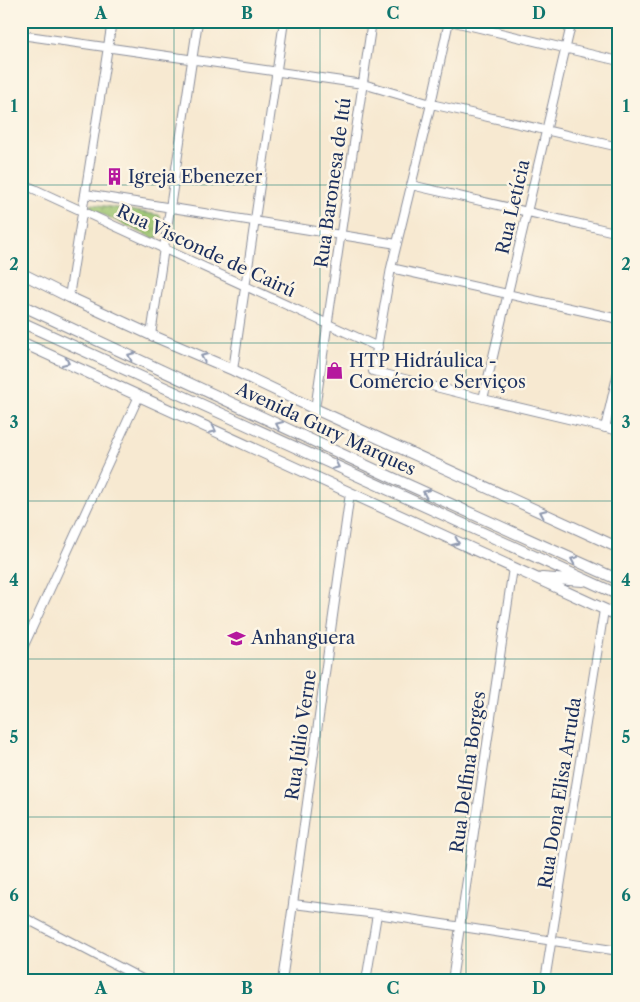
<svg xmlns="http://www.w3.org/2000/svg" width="640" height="1002" font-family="'Libre Caslon Text',serif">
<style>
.park{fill:url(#park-crowns);stroke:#5c7a68}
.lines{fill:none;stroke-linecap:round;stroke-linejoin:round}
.minor-casing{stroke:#898c98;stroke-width:10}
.major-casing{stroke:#898c98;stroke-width:12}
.minor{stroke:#fff;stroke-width:8}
.major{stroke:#fff;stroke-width:10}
.oneway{stroke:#8d97ae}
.grid{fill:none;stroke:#0f766e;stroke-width:1;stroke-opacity:0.55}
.labels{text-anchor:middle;stroke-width:5;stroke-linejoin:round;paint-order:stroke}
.poi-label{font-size:18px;fill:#1b2f5e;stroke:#fcf5e5;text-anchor:start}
.street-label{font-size:18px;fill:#1b2f5e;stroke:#fcf5e5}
.neatline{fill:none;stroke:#0f766e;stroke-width:2}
.grid-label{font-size:16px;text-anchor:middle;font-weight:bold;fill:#0f766e}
</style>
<defs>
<pattern id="park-crowns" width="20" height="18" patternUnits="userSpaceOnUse" patternTransform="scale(1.25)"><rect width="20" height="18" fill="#9dc571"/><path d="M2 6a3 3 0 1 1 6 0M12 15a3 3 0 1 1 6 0" fill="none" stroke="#7fa060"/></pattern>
</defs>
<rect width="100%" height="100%" fill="#fcf5e5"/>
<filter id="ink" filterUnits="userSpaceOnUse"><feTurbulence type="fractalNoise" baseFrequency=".02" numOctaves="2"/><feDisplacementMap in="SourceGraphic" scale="10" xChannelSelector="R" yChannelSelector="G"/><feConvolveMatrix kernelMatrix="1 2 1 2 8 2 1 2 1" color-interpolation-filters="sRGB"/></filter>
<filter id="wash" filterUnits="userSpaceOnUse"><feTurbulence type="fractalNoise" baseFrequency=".0096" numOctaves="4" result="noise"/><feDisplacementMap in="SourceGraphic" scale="20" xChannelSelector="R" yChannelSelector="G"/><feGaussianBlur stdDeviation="1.12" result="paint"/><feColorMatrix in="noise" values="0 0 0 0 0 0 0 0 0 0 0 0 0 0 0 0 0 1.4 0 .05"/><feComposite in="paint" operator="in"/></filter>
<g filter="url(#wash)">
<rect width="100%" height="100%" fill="#f7e9d1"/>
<path class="park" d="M93 204 159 215 161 217 158 237 155 239 91 209 90 206Z"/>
</g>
<g filter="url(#ink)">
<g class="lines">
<defs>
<path id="minor" d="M449 21 431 104 391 268 373 371 483 399 619 431
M450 21 619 61
M21 23 22 21
M21 35 363 84 431 104 619 147
M21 183 378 347
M411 185 619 233
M85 194 397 244
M391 268 619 319
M69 297 112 21
M151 335 198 21
M233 370 284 21
M483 399 572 21
M315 409 372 21
M605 428 619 368
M21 652 139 396
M293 904 377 914 619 951
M21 916 146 981
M282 981 293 904 350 493
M366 981 377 914
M452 981 513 568
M545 981 604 610"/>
<path id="major" d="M21 273 69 297 151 335 233 370 315 409 619 548
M21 305 393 478 619 580
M21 322 619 595
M21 342 619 616
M542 578 583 581"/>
</defs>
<use href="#minor" class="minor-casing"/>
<use href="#major" class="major-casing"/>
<use href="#minor" class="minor"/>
<use href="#major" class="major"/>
</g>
<defs><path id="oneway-chevron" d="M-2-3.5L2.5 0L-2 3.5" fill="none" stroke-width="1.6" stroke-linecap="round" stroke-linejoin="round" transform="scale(1.25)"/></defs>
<g class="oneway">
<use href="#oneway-chevron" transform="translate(131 356) rotate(-155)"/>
<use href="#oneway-chevron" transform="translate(204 357) rotate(-157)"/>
<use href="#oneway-chevron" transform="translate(66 362) rotate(25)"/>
<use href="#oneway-chevron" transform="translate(279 425) rotate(-155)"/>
<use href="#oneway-chevron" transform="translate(213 430) rotate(25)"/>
<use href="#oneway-chevron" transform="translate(336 466) rotate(25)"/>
<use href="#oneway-chevron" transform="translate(426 493) rotate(-156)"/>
<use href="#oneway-chevron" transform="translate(543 513) rotate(-156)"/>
<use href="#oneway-chevron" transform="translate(456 542) rotate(25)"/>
<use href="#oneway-chevron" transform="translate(574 560) rotate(-156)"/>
</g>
</g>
<path class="grid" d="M174 21V981M320 21V981M466 21V981M21 185H619M21 343H619M21 501H619M21 659H619M21 817H619"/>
<defs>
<symbol id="building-bare" viewBox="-9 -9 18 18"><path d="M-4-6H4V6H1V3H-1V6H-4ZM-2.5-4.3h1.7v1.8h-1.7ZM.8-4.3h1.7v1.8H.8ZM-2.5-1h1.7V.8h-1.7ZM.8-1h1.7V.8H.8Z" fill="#b5179e" stroke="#fcf5e5" stroke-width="2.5" paint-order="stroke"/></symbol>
<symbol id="shop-bare" viewBox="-9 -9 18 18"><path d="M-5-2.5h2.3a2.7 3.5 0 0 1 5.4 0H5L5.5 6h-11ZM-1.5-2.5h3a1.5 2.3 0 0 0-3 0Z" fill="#b5179e" stroke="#fcf5e5" stroke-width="2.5" paint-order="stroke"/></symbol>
<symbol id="university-bare" viewBox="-9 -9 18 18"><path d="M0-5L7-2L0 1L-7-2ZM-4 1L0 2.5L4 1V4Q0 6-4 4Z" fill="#b5179e" stroke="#fcf5e5" stroke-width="2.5" paint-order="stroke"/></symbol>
</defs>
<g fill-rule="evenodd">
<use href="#building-bare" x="102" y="164" width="25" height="25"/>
<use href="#shop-bare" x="322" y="358" width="25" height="25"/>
<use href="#university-bare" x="224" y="626" width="25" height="25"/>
</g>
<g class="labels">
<g class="poi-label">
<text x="128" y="183">Igreja Ebenezer</text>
<text x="349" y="367">HTP Hidráulica -<tspan x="349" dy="21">Comércio e Serviços</tspan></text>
<text x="251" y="644">Anhanguera</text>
</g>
<g class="street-label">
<text transform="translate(333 183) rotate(-82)" y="6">Rua Baronesa de Itú</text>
<text transform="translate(513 207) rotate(-77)" y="6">Rua Letícia</text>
<text transform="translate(206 251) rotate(25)" y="6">Rua Visconde de Cairú</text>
<text transform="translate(326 429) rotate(25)" y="6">Avenida Gury Marques</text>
<text transform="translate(301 735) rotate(-82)" y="6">Rua Júlio Verne</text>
<text transform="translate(468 772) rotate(-82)" y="6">Rua Delfina Borges</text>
<text transform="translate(560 793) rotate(-81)" y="6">Rua Dona Elisa Arruda</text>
</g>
</g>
<rect width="640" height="1002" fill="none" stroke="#fcf5e5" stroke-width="55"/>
<rect x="28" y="28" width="584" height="946" class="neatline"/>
<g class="grid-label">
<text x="101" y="19">A</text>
<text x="247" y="19">B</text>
<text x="393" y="19">C</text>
<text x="539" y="19">D</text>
<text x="14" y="112">1</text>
<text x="626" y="112">1</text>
<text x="14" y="270">2</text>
<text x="626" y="270">2</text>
<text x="14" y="428">3</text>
<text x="626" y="428">3</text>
<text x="14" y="586">4</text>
<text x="626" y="586">4</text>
<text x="14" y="743">5</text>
<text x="626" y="743">5</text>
<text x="14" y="901">6</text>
<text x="626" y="901">6</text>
<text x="101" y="994">A</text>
<text x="247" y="994">B</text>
<text x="393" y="994">C</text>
<text x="539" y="994">D</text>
</g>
</svg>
